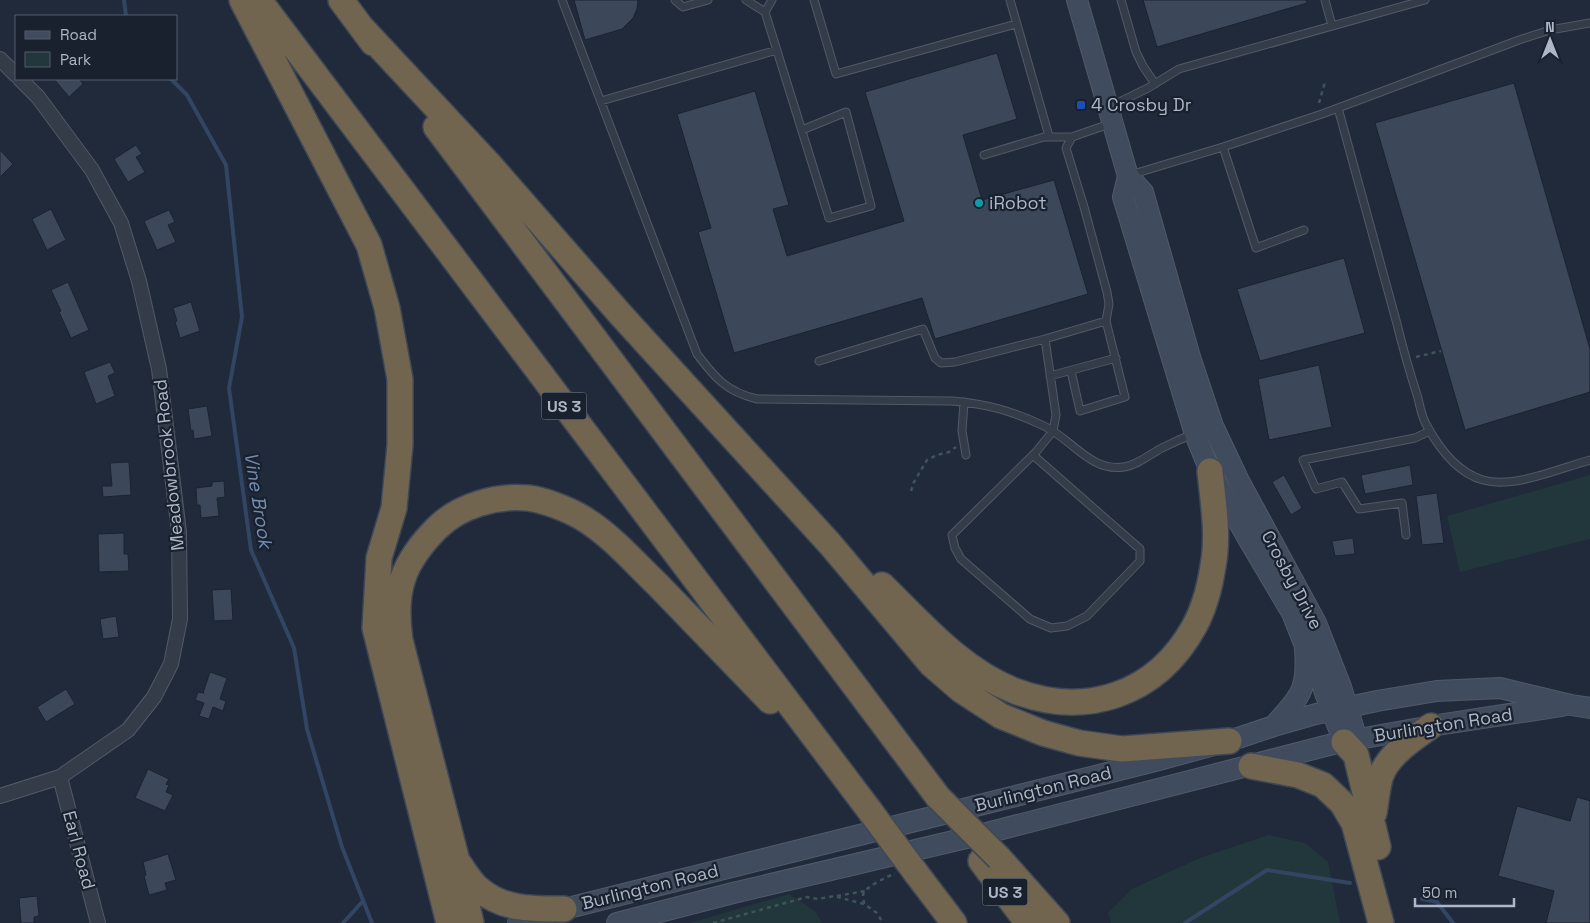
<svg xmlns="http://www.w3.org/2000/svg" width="1590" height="923" font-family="'Space Grotesk',sans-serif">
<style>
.green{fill:#22373b}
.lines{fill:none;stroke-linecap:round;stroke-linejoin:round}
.stream{stroke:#324563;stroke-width:4}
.building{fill:#3c485a;stroke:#1b2331}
.lane-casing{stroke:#515a68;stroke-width:9}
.street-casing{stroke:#515a68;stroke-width:16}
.secondary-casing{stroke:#515a68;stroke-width:22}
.highway-casing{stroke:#3e4755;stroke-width:28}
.path{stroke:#3f5458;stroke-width:2.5;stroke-dasharray:4 4;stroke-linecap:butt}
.lane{stroke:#343c4a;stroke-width:7}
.street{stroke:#343c4a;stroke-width:14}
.secondary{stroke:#414b5e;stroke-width:20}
.highway{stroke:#716550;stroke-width:25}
.highway-bridge-casing{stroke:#3e4755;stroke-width:28;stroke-linecap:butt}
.highway-bridge{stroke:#716550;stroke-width:25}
.transit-dot{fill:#1a4fb4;stroke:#19212f;stroke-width:2}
.culture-dot{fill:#0f9aa8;stroke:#19212f;stroke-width:2}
.labels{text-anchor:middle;stroke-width:4.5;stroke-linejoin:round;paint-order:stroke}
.shield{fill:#19212f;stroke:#818a99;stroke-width:1}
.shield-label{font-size:16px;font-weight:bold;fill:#aeb7c7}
.poi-label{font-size:18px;fill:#aeb7c7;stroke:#19212f;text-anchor:start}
.street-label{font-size:18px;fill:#aeb7c7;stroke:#19212f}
.water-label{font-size:19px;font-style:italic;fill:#748cb1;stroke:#19212f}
</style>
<rect width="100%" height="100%" fill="#202a3a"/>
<path class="green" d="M1590 475V539L1460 572 1447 516Z
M1269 835 1305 843 1328 862 1340 923H1111L1108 913 1132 889 1200 858Z
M789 894 815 911 822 923H690Z"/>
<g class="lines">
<path class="stream" d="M124 0 126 16
M171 79 187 95 226 165 242 317 229 388 251 550 294 648 307 729 342 847 372 923
M1422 899 1437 902 1453 923
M343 923 363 901
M1185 923 1267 870 1350 883"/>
</g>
<path class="building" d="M574 0H638L637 9 633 18 622 29 585 40Z
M1143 0H1306L1307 3 1157 47Z
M997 53 1017 119 963 135 982 200 1054 180 1088 294 935 339 922 298 734 353 698 232 711 228 677 114 755 91 789 205 773 209 787 256 904 221 865 92Z
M54 79H79L83 84 69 97Z
M1514 83 1590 349V392L1465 430 1375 123Z
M136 145 142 154 136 157 145 172 128 182 114 159Z
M0 150 13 164 0 177Z
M51 209 66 240 47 250 32 219Z
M169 210 175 222 168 225 176 242 157 250 144 221Z
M1344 258 1365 333 1260 361 1237 289Z
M68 282 89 330 71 338 59 312 61 311 51 290Z
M191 302 200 331 180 338 175 322 177 321 173 308Z
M110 362 115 373 108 376 115 396 96 404 84 372Z
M1319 365 1332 427 1269 440 1258 379Z
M207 406 212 436 194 439 193 430 191 431 188 409Z
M129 462 131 495 103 497 102 486H112L110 463Z
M1410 465 1413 485 1365 494 1361 475Z
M1284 475 1302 508 1291 515 1272 482Z
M224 481 225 497 217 498 219 516 201 518 200 505H197L196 488 212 486V482Z
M1437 493 1444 543 1422 545 1416 496Z
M124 533V554H128L129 571 99 572 98 534Z
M1353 538 1355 554 1335 556 1332 541Z
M231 589 233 620 214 621 212 590Z
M116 616 119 637 103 639 100 619Z
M210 672 227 678 220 699 226 701 223 711 213 707 209 719 199 716 204 703 195 700 198 692 204 693H203Z
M66 689 75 704 46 722 37 707Z
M148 769 169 779 166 784 169 785 166 792 173 795 165 811 135 798Z
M1577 797 1590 801V923H1546L1554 891 1498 876 1517 806 1570 821Z
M168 854 176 880 165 883 167 890 149 895 144 876 146 875 143 862Z
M37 896 39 916 34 917V923H21L19 898Z"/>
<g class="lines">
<defs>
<path id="lane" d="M562 0 697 354C715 378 727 392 757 399L952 401C988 404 1012 411 1044 426 1072 439 1090 472 1124 467 1138 465 1150 454 1162 448 1172 443 1183 438 1193 434
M675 0 683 7 708 0
M746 0 765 12 829 218 871 206 846 112 802 130
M814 0 836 74 1016 24
M1010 0 1049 136
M1121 0 1136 52 1143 66 1155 84
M1325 0 1332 26
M765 12 772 0
M601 101 777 50
M1111 106 1148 88 1179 69 1425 0
M1338 108C1358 180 1378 252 1397 324 1403 349 1410 373 1418 398 1420 407 1422 418 1427 426 1439 448 1458 473 1483 480 1514 489 1560 468 1590 460
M1223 147 1256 248 1304 230
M984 155 1044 137H1072
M1130 175 1223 147 1322 114 1519 40 1550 30 1590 23
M1106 321 1109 304 1107 292 1084 207 1066 148 1072 137 1112 123
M819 361 923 329 935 358 941 363 955 362 1045 339
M1050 376 1116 358
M964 402 962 431 966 455
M1033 455 1140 549V561L1087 616 1067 626 1051 628 1030 619 961 559 955 548 952 535 1036 452 1053 431 1056 415 1045 339 1106 321 1125 397 1080 411 1071 371
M1406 535 1402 503 1359 509 1342 482 1316 489 1303 460 1415 438 1430 431"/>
<path id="street" d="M0 59 16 75
M60 777 98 923
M0 796 60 777 128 730 154 697 171 664 180 619 179 532 159 369 139 281 121 223 92 170 38 97 20 79"/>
<path id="secondary" d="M1077 0 1128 176 1143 192 1190 357 1213 426 1239 481 1316 623 1341 687 1357 740
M1128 176 1123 197 1195 434 1210 471 1250 542 1292 613 1305 646 1318 668 1325 693 1344 742
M1274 726C1281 717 1291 708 1297 698 1307 684 1306 664 1305 648
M518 923 564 909 1155 761 1229 741 1274 726 1316 714 1377 701 1437 691 1500 688 1571 705 1590 708
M617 923 733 893 979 835 1337 743 1431 726 1562 706"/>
<path id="highway" d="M242 0 369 245 387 308 400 379V445L394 508 379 558 375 628 449 923
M259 0 870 811
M341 0 373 43
M363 29 489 164 621 315 830 544 931 664 961 690 1001 716 1043 733 1079 743 1122 749 1229 741
M436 127 938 797
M882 585C922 624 961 670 1015 691 1086 718 1156 695 1194 627 1204 609 1210 586 1213 566 1219 535 1213 502 1210 471
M1344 742 1356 755 1378 847
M1251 766 1298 775 1323 785 1342 803 1354 823 1381 923
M1374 813C1376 802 1377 790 1380 778 1387 755 1413 739 1431 726
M999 858 1057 923
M981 861 1028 923
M458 867 471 923
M916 873 954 923
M564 909C533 909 503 910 479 889 470 882 464 870 457 861L400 640C393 591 402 563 437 528 459 506 496 495 528 498 544 500 567 509 581 517 610 534 633 561 657 584 695 623 732 662 770 701"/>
</defs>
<use href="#lane" class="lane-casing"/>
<use href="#street" class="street-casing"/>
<use href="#secondary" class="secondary-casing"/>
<use href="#highway" class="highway-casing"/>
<path class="path" d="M1319 103 1325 82
M1416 357 1441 351
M911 491 914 482 927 460 937 455 949 452 956 447
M837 896 865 891
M864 904C864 900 862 896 864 892 867 887 889 875 895 874
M713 923 807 897 818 899 834 896 864 904 877 913 883 923"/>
<use href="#lane" class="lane"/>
<use href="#street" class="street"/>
<use href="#secondary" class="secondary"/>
<use href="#highway" class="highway"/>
<defs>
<path id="highway-bridge" d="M938 797 999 858
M870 811 916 873"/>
</defs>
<use href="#highway-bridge" class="highway-bridge-casing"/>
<use href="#highway-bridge" class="highway-bridge"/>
</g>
<rect class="transit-dot" x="1076" y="100" width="10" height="10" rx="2.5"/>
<circle class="culture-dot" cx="979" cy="203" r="5"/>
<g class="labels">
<g class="shield">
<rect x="541.5" y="392.5" width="45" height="27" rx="4"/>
<rect x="982.5" y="878.5" width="45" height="27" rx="4"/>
</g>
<g class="shield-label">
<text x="564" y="412">US 3</text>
<text x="1005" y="898">US 3</text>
</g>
<g class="poi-label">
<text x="1091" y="111">4 Crosby Dr</text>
<text x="989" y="209">iRobot</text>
</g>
<g class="street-label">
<text transform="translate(169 465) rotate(-96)" y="6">Meadowbrook Road</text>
<text transform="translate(1292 580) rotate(62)" y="6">Crosby Drive</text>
<text transform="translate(1443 725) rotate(-9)" y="6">Burlington Road</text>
<text transform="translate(1043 789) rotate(-14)" y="6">Burlington Road</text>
<text transform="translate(79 850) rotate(75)" y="6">Earl Road</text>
<text transform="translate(650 887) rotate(-14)" y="6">Burlington Road</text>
</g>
<g class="water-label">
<text transform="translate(259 500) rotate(81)" y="7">Vine Brook</text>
</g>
</g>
<rect x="15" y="15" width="162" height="65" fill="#19212f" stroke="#555d6c"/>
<rect x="25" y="31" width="25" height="8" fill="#414b5e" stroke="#555d6c"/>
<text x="60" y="40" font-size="15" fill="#aeb7c7">Road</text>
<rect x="25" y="52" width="25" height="15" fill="#22373b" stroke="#555d6c"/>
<text x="60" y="65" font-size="15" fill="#aeb7c7">Park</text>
<g transform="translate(1550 40)" stroke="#19212f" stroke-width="4" paint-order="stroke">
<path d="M0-4L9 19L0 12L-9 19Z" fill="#aeb7c7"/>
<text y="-8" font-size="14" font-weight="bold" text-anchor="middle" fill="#aeb7c7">N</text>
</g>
<path d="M1415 898v8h99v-8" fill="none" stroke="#aeb7c7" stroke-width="2.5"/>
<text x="1422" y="898" font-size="15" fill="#aeb7c7" stroke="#19212f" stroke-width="4" paint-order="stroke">50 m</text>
</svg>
